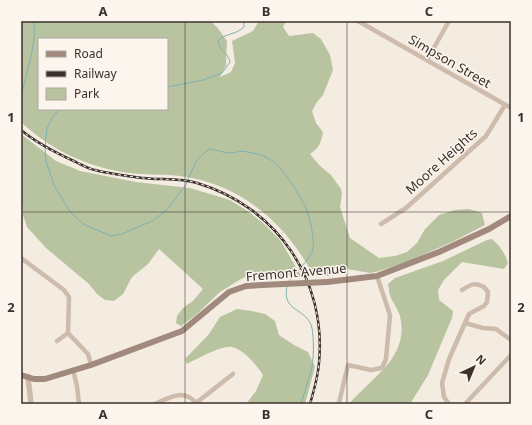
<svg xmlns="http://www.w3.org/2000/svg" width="532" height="425" font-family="'Noto Sans',sans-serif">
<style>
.green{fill:#b8c4a0;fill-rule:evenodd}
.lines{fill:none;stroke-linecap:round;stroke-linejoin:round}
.stream{stroke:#7fb0b2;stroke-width:1}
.minor{stroke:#cdbbac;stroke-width:4.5}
.tertiary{stroke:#cdbbac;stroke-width:5.5}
.secondary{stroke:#a18a7d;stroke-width:6}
.rail-casing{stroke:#3b302b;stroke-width:2.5}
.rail{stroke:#fbf5ee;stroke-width:1;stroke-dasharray:3;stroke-linecap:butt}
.secondary-bridge{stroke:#a18a7d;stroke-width:6}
.grid{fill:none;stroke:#3b302b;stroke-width:1;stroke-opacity:0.55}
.labels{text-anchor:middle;stroke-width:3;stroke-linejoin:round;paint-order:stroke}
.street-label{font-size:13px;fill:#3b302b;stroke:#fbf5ee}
.neatline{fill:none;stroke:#3b302b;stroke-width:1.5}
.grid-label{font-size:13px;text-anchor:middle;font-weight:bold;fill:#3b302b}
</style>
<rect width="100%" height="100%" fill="#f4ebe1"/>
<path class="green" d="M21 21H210L217 27 227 41 226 65 220 77 231 72 235 63 232 41 253 31 259 21H286L283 27 289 36 313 33 321 39 330 55 333 70 323 95 317 102 312 111 316 123 323 132C321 143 319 148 310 154L319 165 331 175 341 189 342 194 340 207 350 238 379 258 395 256 407 252 417 243 425 229 439 215 455 210 469 209 482 213 485 225 454 241 407 262 379 271 370 273 336 267 329 276 313 275C287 225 243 186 186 177 164 173 139 176 117 171 79 163 49 148 21 122ZM39 39H167V109H39Z
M21 134 56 161 80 171 136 182 190 188 230 200 246 210 262 222 280 240 302 277 250 275 241 279 220 292 197 314 181 326 176 323 177 316 183 308 193 301 203 289 159 249 148 264 132 277 123 294 114 301 105 300 97 294 89 284 46 248 27 227 23 215V204L21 199Z
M492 239C500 246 505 253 508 263L504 269 462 262 444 280 438 290 439 300 453 311 452 318 428 375 410 404H349C372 377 410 357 400 316 398 309 393 303 390 296 389 293 389 288 388 284L395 278 443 261 487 240Z
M237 309 252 311 265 314 275 321 279 335 294 345 308 352 315 367 305 404H246L256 391 263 375C256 365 245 350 232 347 222 345 197 359 187 364L185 359 209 334 220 317Z"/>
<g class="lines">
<path class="stream" d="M167 87 203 80 222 73 230 62C228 52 220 53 218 41 225 33 236 35 244 27V23L242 21
M21 96C26 75 37 42 34 21
M61 109 54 115 47 128 45 147 46 161 54 185 70 212 85 225 111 236 122 234 152 221 166 211 185 186 193 168 197 160 209 149C219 150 230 156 239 151 250 152 262 154 271 160 283 168 301 197 307 210 310 219 316 244 312 252 308 261 295 273 289 281
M287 286C281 313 307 307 312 328 314 339 314 361 311 371 308 382 304 393 301 404"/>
<path class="minor" d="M358 21 511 108
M427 60 449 21
M381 224 406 208 486 136 505 105
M21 258 64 290 69 297 68 333 88 354 91 365
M465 323 483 328 496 329 511 340
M57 341 68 333
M73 370 77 386 79 404
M196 403 233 374
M339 403 348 365 371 370 382 368 386 359 390 315 377 276
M155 404C170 397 184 388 197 404
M449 404 444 397 442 383 449 359 469 314 484 306 487 302 488 292 484 287C475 282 471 284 462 290
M465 404 511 355"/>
<path class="tertiary" d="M28 377 31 404"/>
<path class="secondary" d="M327 282 377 276 439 252 489 229 511 216
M21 375 34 379H45L91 365 182 331 229 292 246 286 262 285"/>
<defs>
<path id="rail" d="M21 130C38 144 56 153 76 162 82 165 89 169 95 170 110 174 127 176 143 178 161 180 180 178 197 183 277 207 327 280 319 363 318 377 314 390 310 404"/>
</defs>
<use href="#rail" class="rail-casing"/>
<use href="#rail" class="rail"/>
<path class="secondary-bridge" d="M262 285 327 282"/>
</g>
<path class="grid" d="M185 21V404M347 21V404M21 212H511"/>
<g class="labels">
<g class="street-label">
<text transform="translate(450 61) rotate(30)" y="5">Simpson Street</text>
<text transform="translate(441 161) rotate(-42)" y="5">Moore Heights</text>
<text transform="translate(296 272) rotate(-5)" y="5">Fremont Avenue</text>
</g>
</g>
<rect width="532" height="425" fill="none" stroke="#fbf5ee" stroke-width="44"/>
<rect x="38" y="38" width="130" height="72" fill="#fbf5ee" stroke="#aea6a0"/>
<rect x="46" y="51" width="20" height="6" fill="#a18a7d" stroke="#aea6a0"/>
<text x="74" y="58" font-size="12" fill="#3b302b">Road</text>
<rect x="46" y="71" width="20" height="6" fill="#3b302b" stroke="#aea6a0"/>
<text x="74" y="78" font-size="12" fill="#3b302b">Railway</text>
<rect x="46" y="88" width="20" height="12" fill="#b8c4a0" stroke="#aea6a0"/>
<text x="74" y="98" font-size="12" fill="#3b302b">Park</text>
<g transform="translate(474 367) rotate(44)" stroke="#fbf5ee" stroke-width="3" paint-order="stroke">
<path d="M0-3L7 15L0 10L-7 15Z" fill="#3b302b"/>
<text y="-6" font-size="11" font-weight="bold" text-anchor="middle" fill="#3b302b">N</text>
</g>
<rect x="22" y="22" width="488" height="381" class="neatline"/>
<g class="grid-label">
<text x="103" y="16">A</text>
<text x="266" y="16">B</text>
<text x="429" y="16">C</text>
<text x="11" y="122">1</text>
<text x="521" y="122">1</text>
<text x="11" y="312">2</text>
<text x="521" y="312">2</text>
<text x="103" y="419">A</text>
<text x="266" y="419">B</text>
<text x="429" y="419">C</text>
</g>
</svg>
